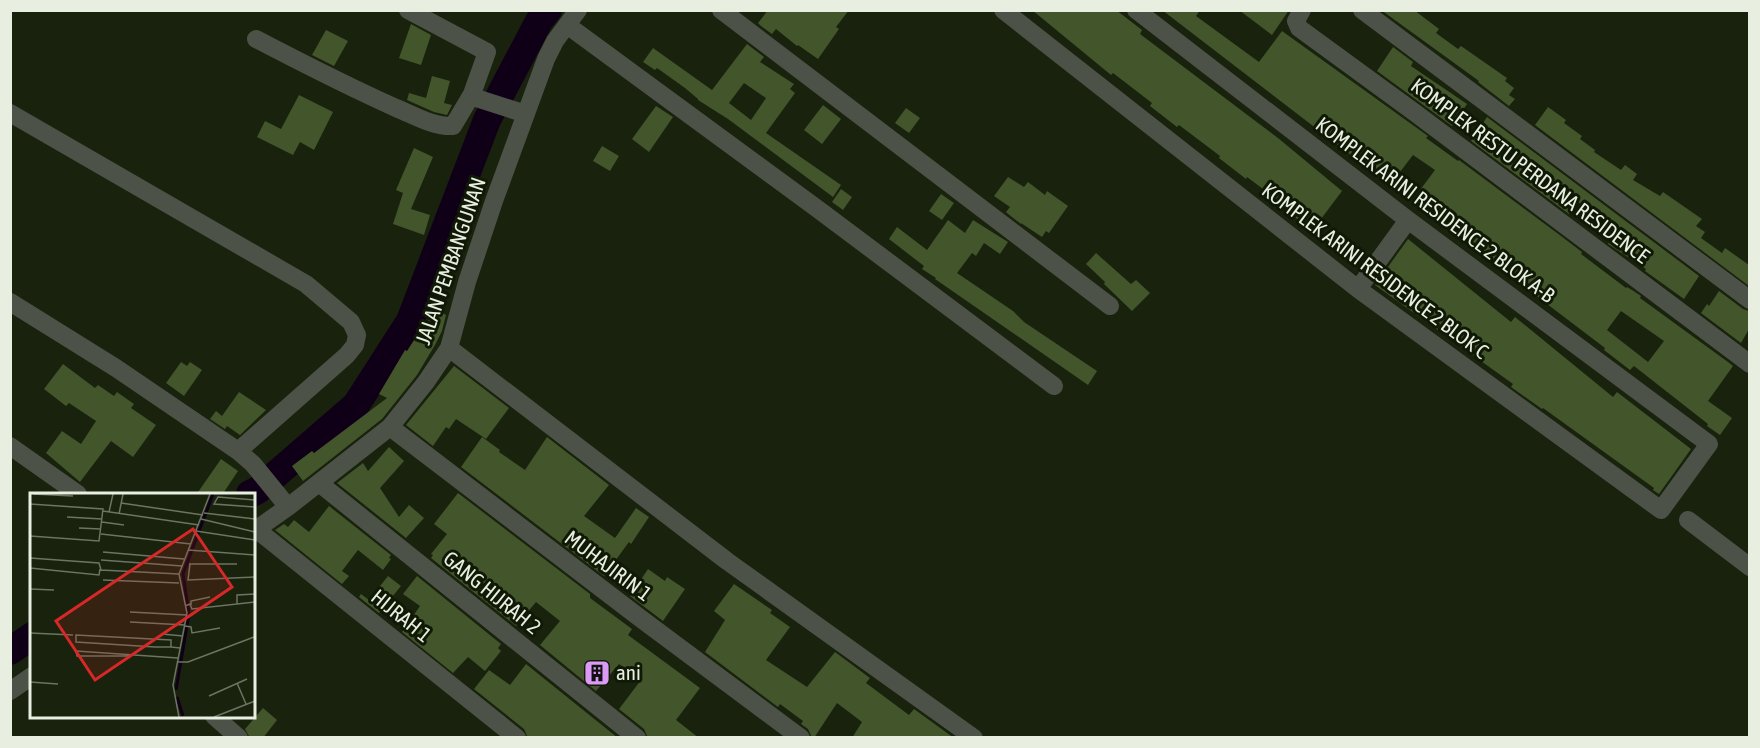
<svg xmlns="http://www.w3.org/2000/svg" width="1760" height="748" font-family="'Asap Condensed',sans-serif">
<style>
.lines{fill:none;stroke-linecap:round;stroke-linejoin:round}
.river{stroke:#0f0017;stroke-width:28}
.building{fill:#42552b;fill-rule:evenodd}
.minor{stroke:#4d5248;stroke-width:18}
.labels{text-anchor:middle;stroke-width:6;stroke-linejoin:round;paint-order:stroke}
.street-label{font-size:21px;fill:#e8efe1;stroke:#101905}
.poi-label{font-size:21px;fill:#e8efe1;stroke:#101905;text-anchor:start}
.inset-river{fill:none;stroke:#0f0017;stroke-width:3}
.inset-road{fill:none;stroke:#6c7462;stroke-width:1.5}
.view{fill:#d62828;fill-opacity:0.15;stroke:#d62828;stroke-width:3}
.inset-edge{fill:none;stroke:#e8efe1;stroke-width:3}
</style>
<rect width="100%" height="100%" fill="#19220d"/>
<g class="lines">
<path class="river" d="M250 494 258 490 356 405 410 321 487 120 539 21 548 10
M10 651 32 636"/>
</g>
<path class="building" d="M768 10H849L836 27 839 29 818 59 798 45 797 46 776 29 772 34 761 26 758 23Z
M1032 10H1116L1142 30 1140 34 1278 138 1342 191 1312 231 1285 209 1287 207 1247 177 1246 179 1219 158 1220 156 1179 125 1177 127 1150 106 1152 103 1113 73 1111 75Z
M1162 10H1200L1196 16 1259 62 1282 31 1428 136 1426 138 1458 161 1459 160 1557 233 1582 252 1581 254 1626 288 1627 287 1632 290 1641 296 1640 298 1728 362 1733 366 1708 401 1732 418 1720 435 1707 426 1708 424 1634 366 1630 370 1604 350 1605 348 1501 269V268L1426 210 1424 212 1411 202 1435 170 1413 155 1390 185ZM1621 311 1664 341 1648 362 1607 330Z
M1239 10H1289L1272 35Z
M1381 10H1414L1439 29 1436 33 1458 49 1461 46 1507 78 1505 81 1514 88 1509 95 1515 99 1509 106 1478 82 1479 81Z
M411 24 431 35 421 65 399 58Z
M326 30 348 41 334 66 312 55Z
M747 44 764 57 760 62 794 84 790 89 795 93 766 133 841 185 833 197 728 119 698 100V99L685 88 657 68 655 70 643 62 653 48 712 90ZM744 83 766 98 751 120 729 103Z
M1393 47 1413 62 1411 66 1467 104 1452 126 1377 71Z
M432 76 450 81 444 103 452 105 447 115 434 112 407 100 409 93 426 98Z
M299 95 333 112 314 150 300 142 293 155 257 137 265 121 281 129Z
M823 105 841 119 822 144 804 130Z
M656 106 673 117 649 152 632 139Z
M1548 107 1566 120 1564 123 1582 136 1580 139 1595 150 1594 152 1621 170 1625 165 1637 174 1633 180 1660 196 1663 192 1702 219 1696 226 1705 232 1701 238 1722 253 1725 248 1749 265V286L1535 125Z
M906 108 920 118 909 133 895 123Z
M1487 117 1699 276 1684 299 1645 271 1646 269 1608 244 1618 229 1578 202 1569 214 1471 141Z
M602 146 619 156 610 171 593 161Z
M414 148 433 157 411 209 430 215 424 235 393 224 403 193 396 190Z
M1008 177 1024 187 1028 182 1045 195 1047 191 1068 206 1049 233 1046 231 1042 237 1021 223V224L1007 213 1006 212 1010 207 994 196Z
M841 189 852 197 843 210 832 202Z
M941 194 954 203 942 220 929 211Z
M948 220 965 233 973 220 1008 242 1000 254 984 243 976 256 972 253 957 273 1013 311 1024 322 1097 371 1088 385 935 279 936 278 922 269 924 266 889 239 897 227 927 250Z
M1408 239 1511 322 1515 317 1613 397 1617 392 1691 449 1659 494 1653 490 1654 488 1543 408 1542 409 1511 387 1513 384 1375 285Z
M1096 253 1131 284 1136 280 1150 293 1132 311 1104 284 1105 282 1086 264Z
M1719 291 1743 309 1749 311V329L1741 343 1701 313 1707 304 1709 306Z
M434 308 446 315 442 331 435 345 417 375 382 419 303 481 292 466 312 451 314 453 387 398 379 394 405 350 407 351 418 334 421 335Z
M181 362 187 366 190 362 202 370 184 396 166 383Z
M63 364 95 388 98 385 114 396 117 392 134 404 131 408 156 425 133 457 111 441 80 482 46 453 62 431 81 444 96 421 69 403 66 406 44 389Z
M454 366 509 408 486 439 456 419 449 429 446 427 433 446 406 425Z
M239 392 266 410 240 435 227 426 225 429 210 419 216 411 222 416Z
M482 437 500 450 499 452 525 470 547 437 609 485 584 516 615 538 636 508 649 517 631 544 629 542 604 576 461 467Z
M389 447 404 461 380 488 399 517 409 505 424 518 406 538 337 483 363 463 368 471Z
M221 459 238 471 222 495H196Z
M458 493 590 594V598L632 629 628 635 700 688 676 720 699 738H648L644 729 619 709 641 680 619 664 596 691 540 645 560 621 536 602 516 626 431 558 433 555 431 554 447 534 434 524Z
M329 506 391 555 389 558 391 559 383 570 358 550 342 571 349 576 342 584 275 530 284 524 288 527 294 520 309 532Z
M648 569 665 581 667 577 685 589 663 621 630 596Z
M388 576 401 586 379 613 359 597 361 594 369 600Z
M417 576 501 644 498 648 501 651 485 671 468 657 453 673 402 632 420 606 403 594Z
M734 584 772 610 770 613 790 627 766 660 807 687 835 652 870 678 866 683 909 715 914 709 954 738H852L862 722 837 703 814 738H812L808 729 801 724 803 721 780 704 778 707 705 652 725 620 714 611Z
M526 664 618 738H528L524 729 474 689 489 670 510 685Z
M263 708 277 720 263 738H250L245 729Z"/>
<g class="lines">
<path class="minor" d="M721 10 1110 306
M1003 10 1358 289 1661 510 1709 444 1408 220 1136 10
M1302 10 1296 21 1299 28 1414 112 1750 364
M1362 10 1750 300
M567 25 815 207 1054 386
M256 39C302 63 349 87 396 108 414 115 433 127 453 126L472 94 487 52 408 10
M472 94 473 97 526 114
M10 113 306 284 351 322 357 335 355 345 347 355 238 451
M1358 289 1408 220
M10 302 116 368 238 451 253 464 288 507
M449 348 727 561 974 738
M390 427 640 618 801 738
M10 446 78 494
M319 483 637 738
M1688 520 1750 567
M256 529 517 738
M254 531 288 507 390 427 426 382 449 348 467 282 494 201 546 59 555 41 578 10
M10 691 32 676
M214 716 239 738"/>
</g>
<defs>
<symbol id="building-square" viewBox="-11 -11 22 22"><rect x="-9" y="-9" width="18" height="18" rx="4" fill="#da9af6" stroke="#101905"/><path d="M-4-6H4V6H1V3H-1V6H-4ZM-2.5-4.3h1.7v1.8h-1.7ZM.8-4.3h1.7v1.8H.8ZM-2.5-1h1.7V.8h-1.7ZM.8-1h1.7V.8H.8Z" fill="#111"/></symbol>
</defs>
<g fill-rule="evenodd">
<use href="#building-square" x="582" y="658" width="30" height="30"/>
</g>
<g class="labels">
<g class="street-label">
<text transform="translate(1530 171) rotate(37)" y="7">KOMPLEK RESTU PERDANA RESIDENCE</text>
<text transform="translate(1435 210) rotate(37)" y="7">KOMPLEK ARINI RESIDENCE 2 BLOK A-B</text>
<text transform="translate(451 261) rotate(-71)" y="7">JALAN PEMBANGUNAN</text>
<text transform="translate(1375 271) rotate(37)" y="7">KOMPLEK ARINI RESIDENCE 2 BLOK C</text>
<text transform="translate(608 566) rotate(37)" y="7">MUHAJIRIN 1</text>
<text transform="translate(492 593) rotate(39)" y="7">GANG HIJRAH 2</text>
<text transform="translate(401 616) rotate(39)" y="7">HIJRAH 1</text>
</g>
<g class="poi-label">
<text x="616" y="680">ani</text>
</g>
</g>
<g transform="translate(30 493)">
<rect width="225" height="225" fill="#19220d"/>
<path class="inset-river" d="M146 197 159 121 153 81 183 1M147 204 153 223"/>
<path class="inset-road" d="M3 1 43 3M225 7 188 4 184 11 225 14M91 10 173 22M0 11 73 16 69 48 0 43M73 18 169 32M79 19 83 1M174 20 225 26M89 21 93 1M37 24 72 26M171 26 225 39M72 29 94 32M49 35 71 36M166 38 225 47M71 41 161 51M158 57 225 62M73 59 154 66M0 65 69 70 71 77 149 81M71 67 152 73M159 71H207M160 71 158 87 225 84M0 75 69 82 70 76M73 87 149 90M0 96 24 97M207 111V102L225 101M161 112V108L180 104M155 113 160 111 162 116 225 109M100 119 157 122M100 129 155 132M155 133 161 134 162 140 190 135M0 140 43 142M132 141 153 143M141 154V147L46 142V149L125 154H141L150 155M46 158 148 165M46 158 47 163H100M147 169H158L224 144M0 189 28 191M207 190 216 211M179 203 217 186M149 224 143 192 157 120 149 81 180 1M184 224 225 208"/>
<path class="view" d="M163 36 202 94 65 187 26 128Z"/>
<rect width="225" height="225" class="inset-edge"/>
</g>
<rect width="1760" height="748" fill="none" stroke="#e8efe1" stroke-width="24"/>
</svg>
